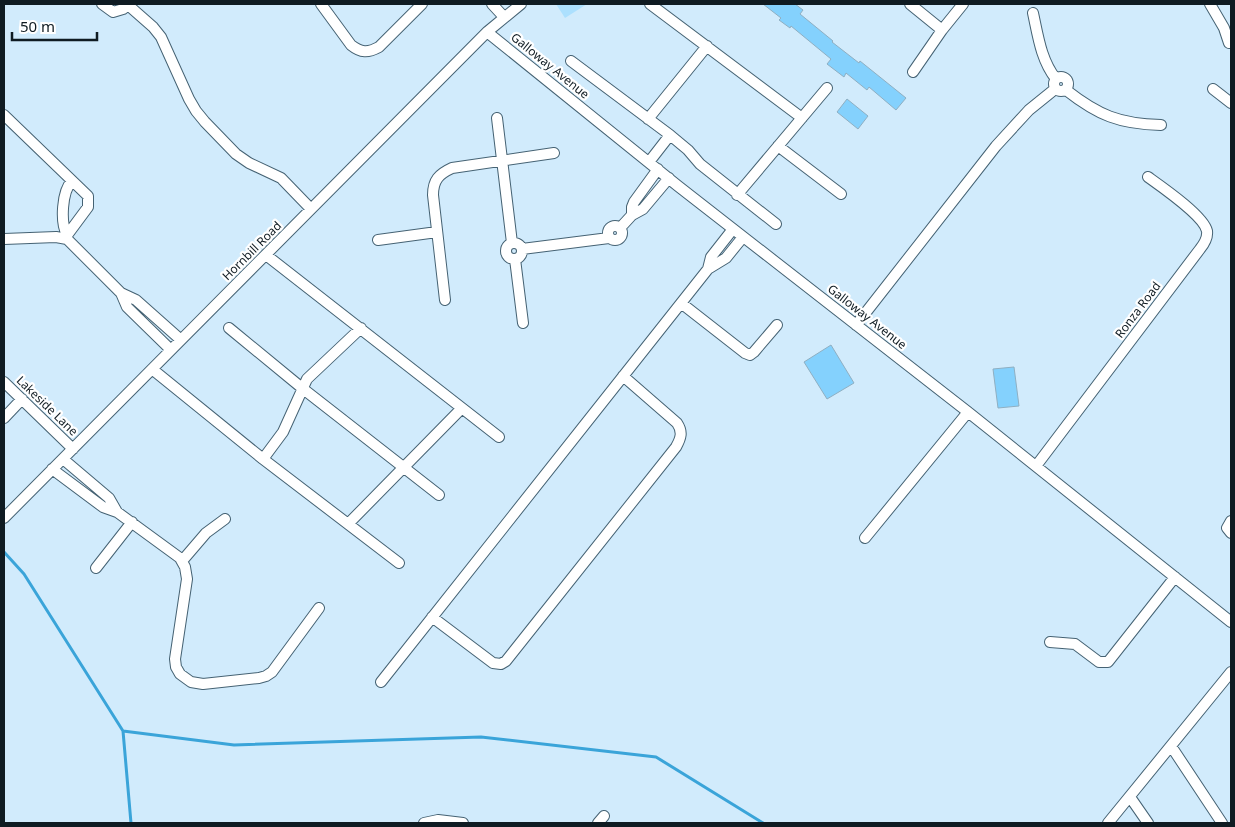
<svg xmlns="http://www.w3.org/2000/svg" width="1235" height="827" font-family="'Noto Sans',sans-serif">
<style>
.green{fill:#ace0fe}
.lines{fill:none;stroke-linecap:round;stroke-linejoin:round}
.stream{stroke:#3aa4d9;stroke-width:3}
.building{fill:#84d1fd;stroke:#8fafc2}
.minor-casing{stroke:#456273;stroke-width:12}
.minor{stroke:#fff;stroke-width:10}
.labels{text-anchor:middle;stroke-width:4.5;stroke-linejoin:round;paint-order:stroke}
.street-label{font-size:12px;fill:#0f1b22;stroke:#fff}
</style>
<rect width="100%" height="100%" fill="#d1ebfc"/>
<path class="green" d="M556 4H587L565 18Z"/>
<g class="lines">
<path class="stream" d="M4 552 24 574 123 731 131 823
M123 731 234 745 481 737 656 757 763 823"/>
</g>
<path class="building" d="M763 4H795L803 10 800 14 833 41 832 42 859 63 860 61 906 98 896 110 869 87 867 90 846 73 844 77 827 64 831 59 791 26 790 28 779 20 781 18Z
M847 99 868 116 858 129 837 112Z
M831 345 854 383 827 399 804 362Z
M1014 367 1019 406 998 408 993 369Z"/>
<g class="lines">
<defs>
<path id="minor" d="M102 4 113 12 123 9 128 5
M129 4 128 5 153 27 161 37 189 99 196 111 205 122 236 154 249 163 281 178 311 209
M321 4 351 45C361 53 368 53 379 47L422 4
M492 4 504 17
M650 4 802 118
M910 4 942 30
M1210 4 1224 28 1229 43
M1033 13C1038 36 1041 60 1056 79
M487 32 678 186 968 412 1231 622
M571 61 670 135 688 150 700 164 776 224
M913 72 942 30 963 4
M1054 84a7 7 0 1 1 14 0a7 7 0 1 1-14 0Z
M1213 89 1231 103
M1066 90C1098 115 1119 124 1161 125
M4 115 88 196V207L65 238
M497 118 512 243
M648 119 707 46
M778 146 841 194
M649 162 670 135
M737 195 827 88
M632 215V207L634 202 658 169
M608 233a7 7 0 1 1 14 0a7 7 0 1 1-14 0Z
M620 228 632 215 643 209 669 178
M67 235C60 222 62 191 72 181
M4 239 56 237 67 239 121 293 136 300 181 340
M378 240 437 232
M506 251a8 8 0 1 1 16 0a8 8 0 1 1-16 0Z
M522 249 609 238
M266 255 499 437
M515 259 523 323
M708 269 711 257 733 229
M121 293 127 307 171 350
M445 300 433 195C433 180 439 174 452 168L554 153
M681 303 745 353 750 355 754 352 777 325
M856 325 996 146 1029 110 1055 89
M229 328 302 388 439 495
M152 369 263 459 399 563
M4 382 73 449
M4 418 22 399
M63 459 109 498 117 512
M263 459 283 432 307 379 361 328
M1036 466 1200 249C1204 244 1208 238 1207 231 1204 216 1162 187 1148 177
M52 469 103 507 117 512 180 558 185 567 187 579 175 659 176 667 180 674 191 682 203 684 259 678 266 676 272 672 319 608
M4 518 487 32 521 4
M1231 521 1227 528 1231 533
M348 524 462 408
M865 538 968 412
M182 561 206 533 225 519
M96 568 132 522
M432 617 493 663 501 664 506 661 676 447C681 438 683 432 677 423L623 376
M1050 642 1075 644 1099 662H1108L1175 577
M381 682 708 269 726 258 743 237
M1171 746 1222 823
M1130 797 1148 823
M424 823 438 820 463 823
M598 823 604 816
M1108 823 1231 672"/>
</defs>
<use href="#minor" class="minor-casing"/>
<use href="#minor" class="minor"/>
</g>
<g class="labels">
<g class="street-label">
<text transform="translate(550 66) rotate(39)" y="4">Galloway Avenue</text>
<text transform="translate(252 251) rotate(-45)" y="4">Hornbill Road</text>
<text transform="translate(1138 310) rotate(-53)" y="4">Ronza Road</text>
<text transform="translate(867 317) rotate(38)" y="4">Galloway Avenue</text>
<text transform="translate(47 406) rotate(44)" y="4">Lakeside Lane</text>
</g>
</g>
<rect width="1235" height="827" fill="none" stroke="#0f1b22" stroke-width="10"/>
<path d="M12 32v8h85v-8" fill="none" stroke="#0f1b22" stroke-width="2.5"/>
<text x="20" y="32" font-size="15" fill="#0f1b22" stroke="#ffffff" stroke-width="4" paint-order="stroke">50 m</text>
</svg>
